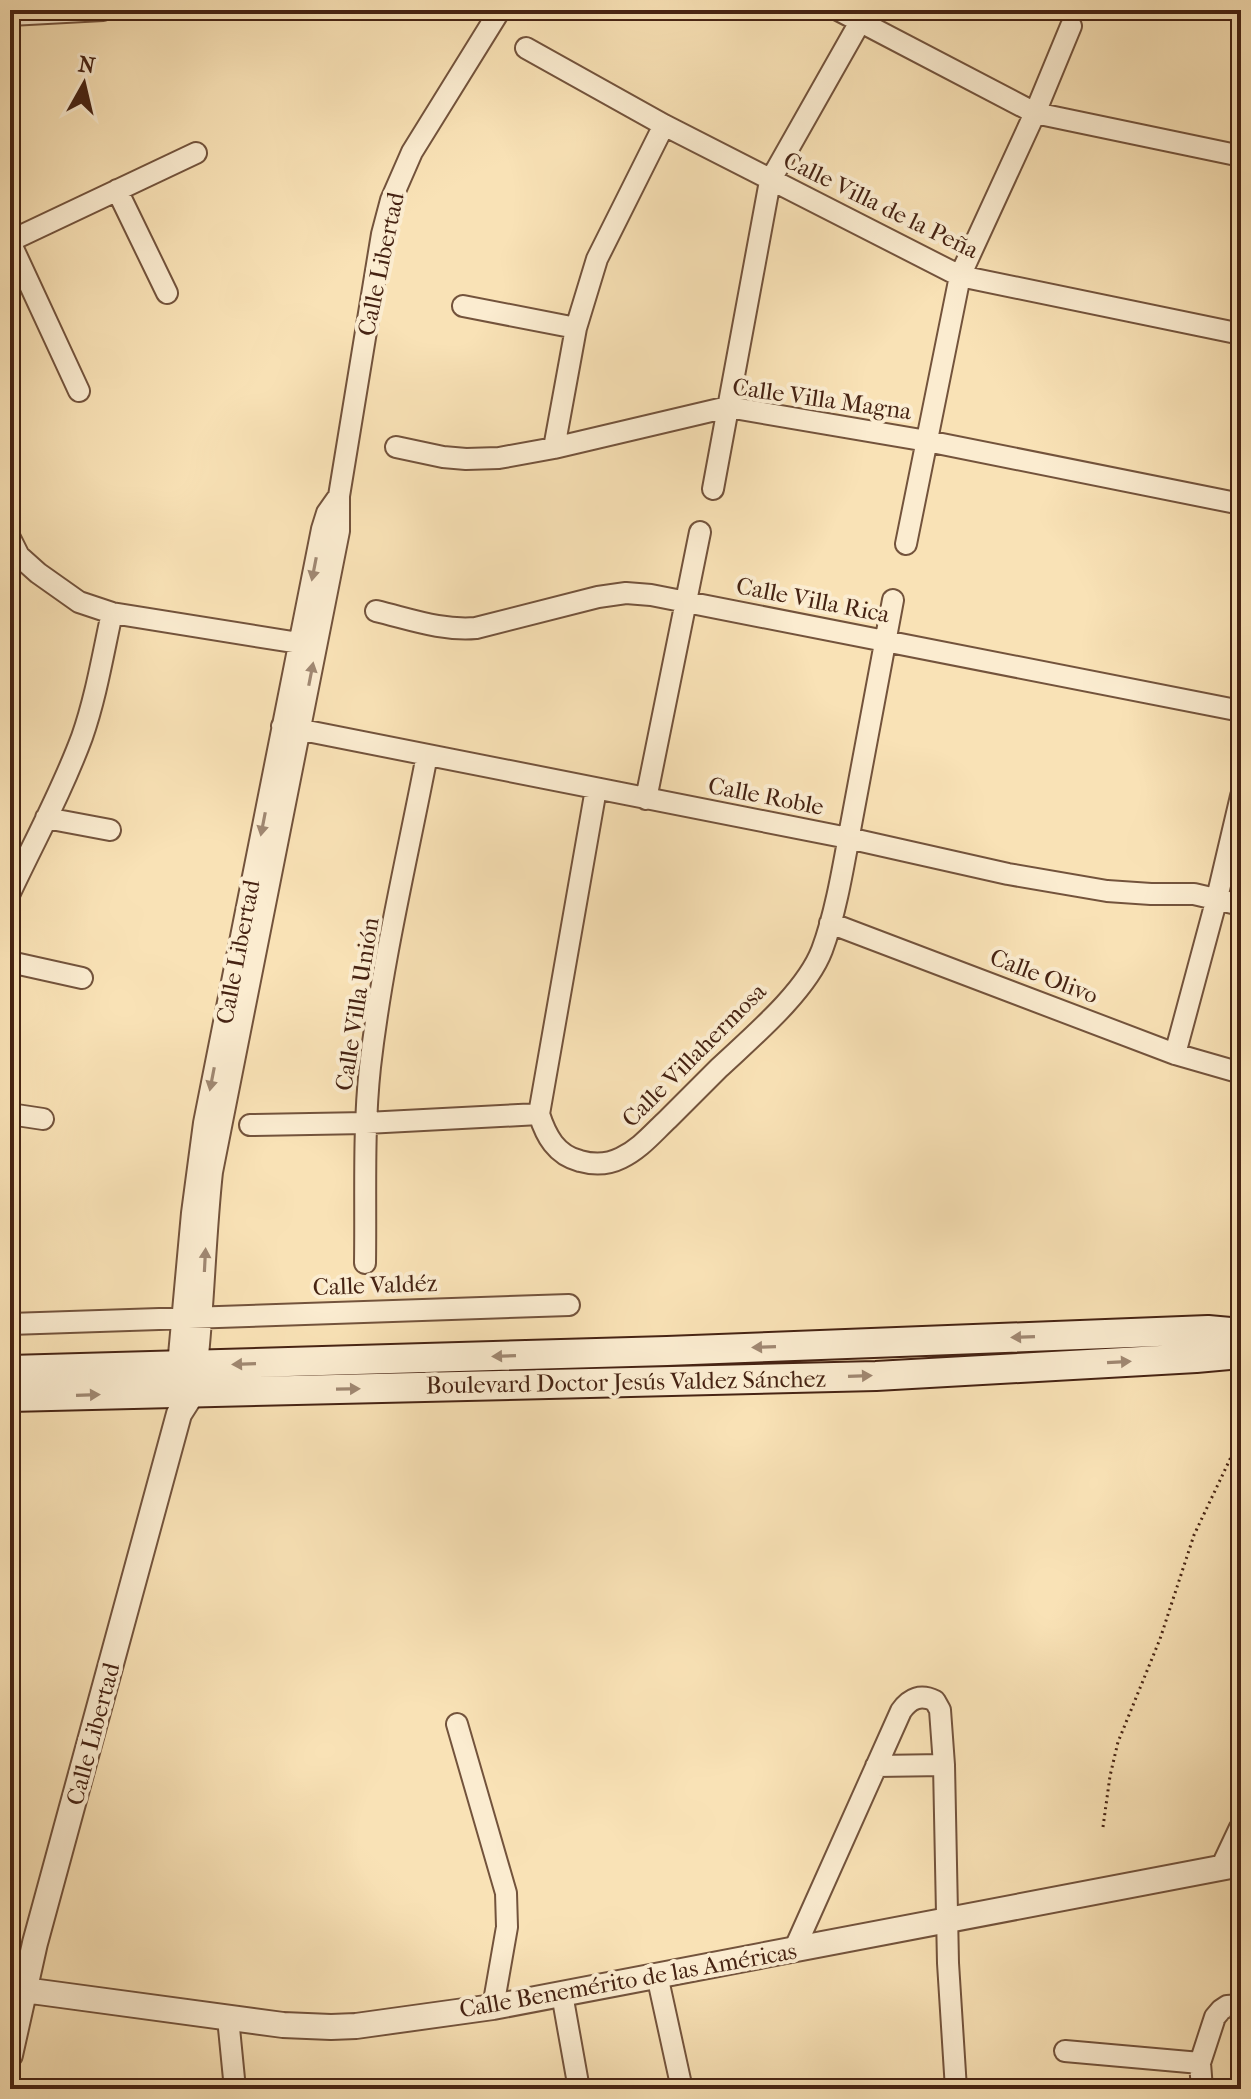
<svg xmlns="http://www.w3.org/2000/svg" width="1251" height="2099" font-family="'IM FELL French Canon',serif">
<style>
.lines{fill:none;stroke-linecap:round;stroke-linejoin:round}
.minor-casing{stroke:#73533c;stroke-width:24}
.tertiary-casing{stroke:#73533c;stroke-width:28}
.secondary-casing{stroke:#462313;stroke-width:32}
.path{stroke:#462313;stroke-width:3;stroke-dasharray:2 4;stroke-linecap:butt}
.minor{stroke:#fbecd0;stroke-width:20}
.tertiary{stroke:#fbecd0;stroke-width:24}
.secondary{stroke:#fbecd0;stroke-width:28}
.oneway{fill:#a08872}
.labels{text-anchor:middle;stroke-width:8;stroke-linejoin:round;paint-order:stroke}
.street-label{font-size:24px;fill:#462313;stroke:#fbecd0}
</style>
<rect width="100%" height="100%" fill="#f9e2b6"/>
<filter id="stains"><feTurbulence type="fractalNoise" baseFrequency=".0025" numOctaves="4"/><feColorMatrix values="0 0 0 0 .2 0 0 0 0 .09 0 0 0 0 .02 0 0 0 .5 -.17"/></filter>
<radialGradient id="worn" r=".72"><stop offset=".6" stop-color="#630" stop-opacity="0"/><stop offset="1" stop-color="#630" stop-opacity=".3"/></radialGradient>
<g class="lines">
<defs>
<path id="minor" d="M838 10 1035 113 1241 156
M10 15 103 10
M526 48 664 125 960 276 1241 334
M117 190 167 293
M10 241 196 153
M10 242 79 391
M463 306 576 328
M396 447 443 457 466 459 499 458 554 448 728 407 927 441 1241 504
M554 448 576 328 597 259 664 125
M713 489 770 181 860 22
M10 538 19 556 38 573 79 602 112 613 299 643
M906 544 960 276 1035 113 1071 26
M376 611C410 619 442 631 476 628L598 597 626 593 651 595 1241 711
M282 726 848 838 1008 874 1107 891 1151 894H1194L1241 905
M596 789 539 1114C546 1136 556 1155 580 1161 594 1165 609 1164 621 1158 640 1149 653 1133 668 1119 685 1102 702 1085 719 1068 752 1037 806 992 822 950 837 910 845 856 853 814 866 743 880 671 893 600
M646 799 700 532
M46 818 110 830
M10 893C34 842 62 791 82 737 96 697 103 654 112 613
M830 923 1175 1054 1241 1073
M10 962 82 978
M1175 1054 1217 898 1241 796
M10 1114 43 1119
M250 1125 366 1123 539 1114
M365 1263C366 1198 363 1132 370 1067 382 962 407 859 427 755
M10 1324 569 1305
M197 1365C204 1301 205 1236 212 1172L339 531V496L382 234 391 200 412 152 500 10
M178 1366 192 1213 204 1123 322 529 327 513 339 496
M457 1724 506 1893 507 1927 493 2007
M876 1766 944 1765
M794 1950 901 1711C910 1698 921 1694 935 1701L940 1710 944 1765 948 1963 956 2089
M657 1975 682 2089
M562 1994 579 2089
M228 2018 235 2089
M1065 2051 1200 2063
M1202 2089 1200 2063 1215 2017 1221 2010 1227 2006 1241 2005"/>
<path id="tertiary" d="M1224 1866 1241 1830
M24 1990 283 2025 331 2027 356 2026 493 2007 1241 1864
M10 2055 35 1943 179 1414 193 1392 195 1376"/>
<path id="secondary" d="M10 1370 667 1351 1208 1330 1241 1333
M10 1397 876 1376 1196 1358 1229 1355 1241 1351"/>
</defs>
<use href="#minor" class="minor-casing"/>
<use href="#tertiary" class="tertiary-casing"/>
<use href="#secondary" class="secondary-casing"/>
<path class="path" d="M1103 1827 1110 1776 1118 1742 1160 1639 1194 1535 1241 1436"/>
<use href="#minor" class="minor"/>
<use href="#tertiary" class="tertiary"/>
<use href="#secondary" class="secondary"/>
</g>
<defs><path id="oneway-solid" d="M-6-.8H1V-3.2L6.5 0L1 3.2V.8H-6Z" transform="scale(2)"/></defs>
<g class="oneway">
<use href="#oneway-solid" transform="translate(314 569) rotate(101)"/>
<use href="#oneway-solid" transform="translate(311 674) rotate(-79)"/>
<use href="#oneway-solid" transform="translate(263 824) rotate(101)"/>
<use href="#oneway-solid" transform="translate(212 1079) rotate(101)"/>
<use href="#oneway-solid" transform="translate(205 1260) rotate(-87)"/>
<use href="#oneway-solid" transform="translate(1023 1337) rotate(178)"/>
<use href="#oneway-solid" transform="translate(764 1347) rotate(178)"/>
<use href="#oneway-solid" transform="translate(504 1356) rotate(178)"/>
<use href="#oneway-solid" transform="translate(1119 1362) rotate(-3)"/>
<use href="#oneway-solid" transform="translate(244 1364) rotate(178)"/>
<use href="#oneway-solid" transform="translate(860 1376) rotate(-2)"/>
<use href="#oneway-solid" transform="translate(348 1389) rotate(-1)"/>
<use href="#oneway-solid" transform="translate(88 1395) rotate(-2)"/>
</g>
<g class="labels">
<g class="street-label">
<text transform="translate(881 205) rotate(26)" y="8">Calle Villa de la Peña</text>
<text transform="translate(381 264) rotate(-78)" y="8">Calle Libertad</text>
<text transform="translate(822 399) rotate(8)" y="8">Calle Villa Magna</text>
<text transform="translate(813 600) rotate(11)" y="8">Calle Villa Rica</text>
<text transform="translate(766 796) rotate(11)" y="8">Calle Roble</text>
<text transform="translate(238 952) rotate(-79)" y="8">Calle Libertad</text>
<text transform="translate(1044 976) rotate(21)" y="8">Calle Olivo</text>
<text transform="translate(357 1004) rotate(-81)" y="8">Calle Villa Unión</text>
<text transform="translate(694 1055) rotate(-45)" y="8">Calle Villahermosa</text>
<text transform="translate(375 1285) rotate(-2)" y="8">Calle Valdéz</text>
<text transform="translate(626 1382) rotate(-1)" y="8">Boulevard Doctor Jesús Valdez Sánchez</text>
<text transform="translate(93 1734) rotate(-75)" y="8">Calle Libertad</text>
<text transform="translate(628 1980) rotate(-10)" y="8">Calle Benemérito de las Américas</text>
</g>
</g>
<rect width="1251" height="2099" fill="none" stroke="#f9e2b6" stroke-width="40"/>
<rect x="12" y="12" width="1227" height="2075" fill="none" stroke="#462313" stroke-width="4"/>
<rect x="20" y="20" width="1211" height="2059" fill="none" stroke="#462313" stroke-width="2"/>
<g transform="translate(84 84) rotate(8)" stroke="#fbecd0" stroke-width="6" paint-order="stroke">
<path d="M0-6L14 30L0 20L-14 30Z" fill="#462313"/>
<text y="-12" font-size="22" font-weight="bold" text-anchor="middle" fill="#462313">N</text>
</g>
<rect width="100%" height="100%" filter="url(#stains)"/>
<rect width="100%" height="100%" fill="url(#worn)"/>
</svg>
